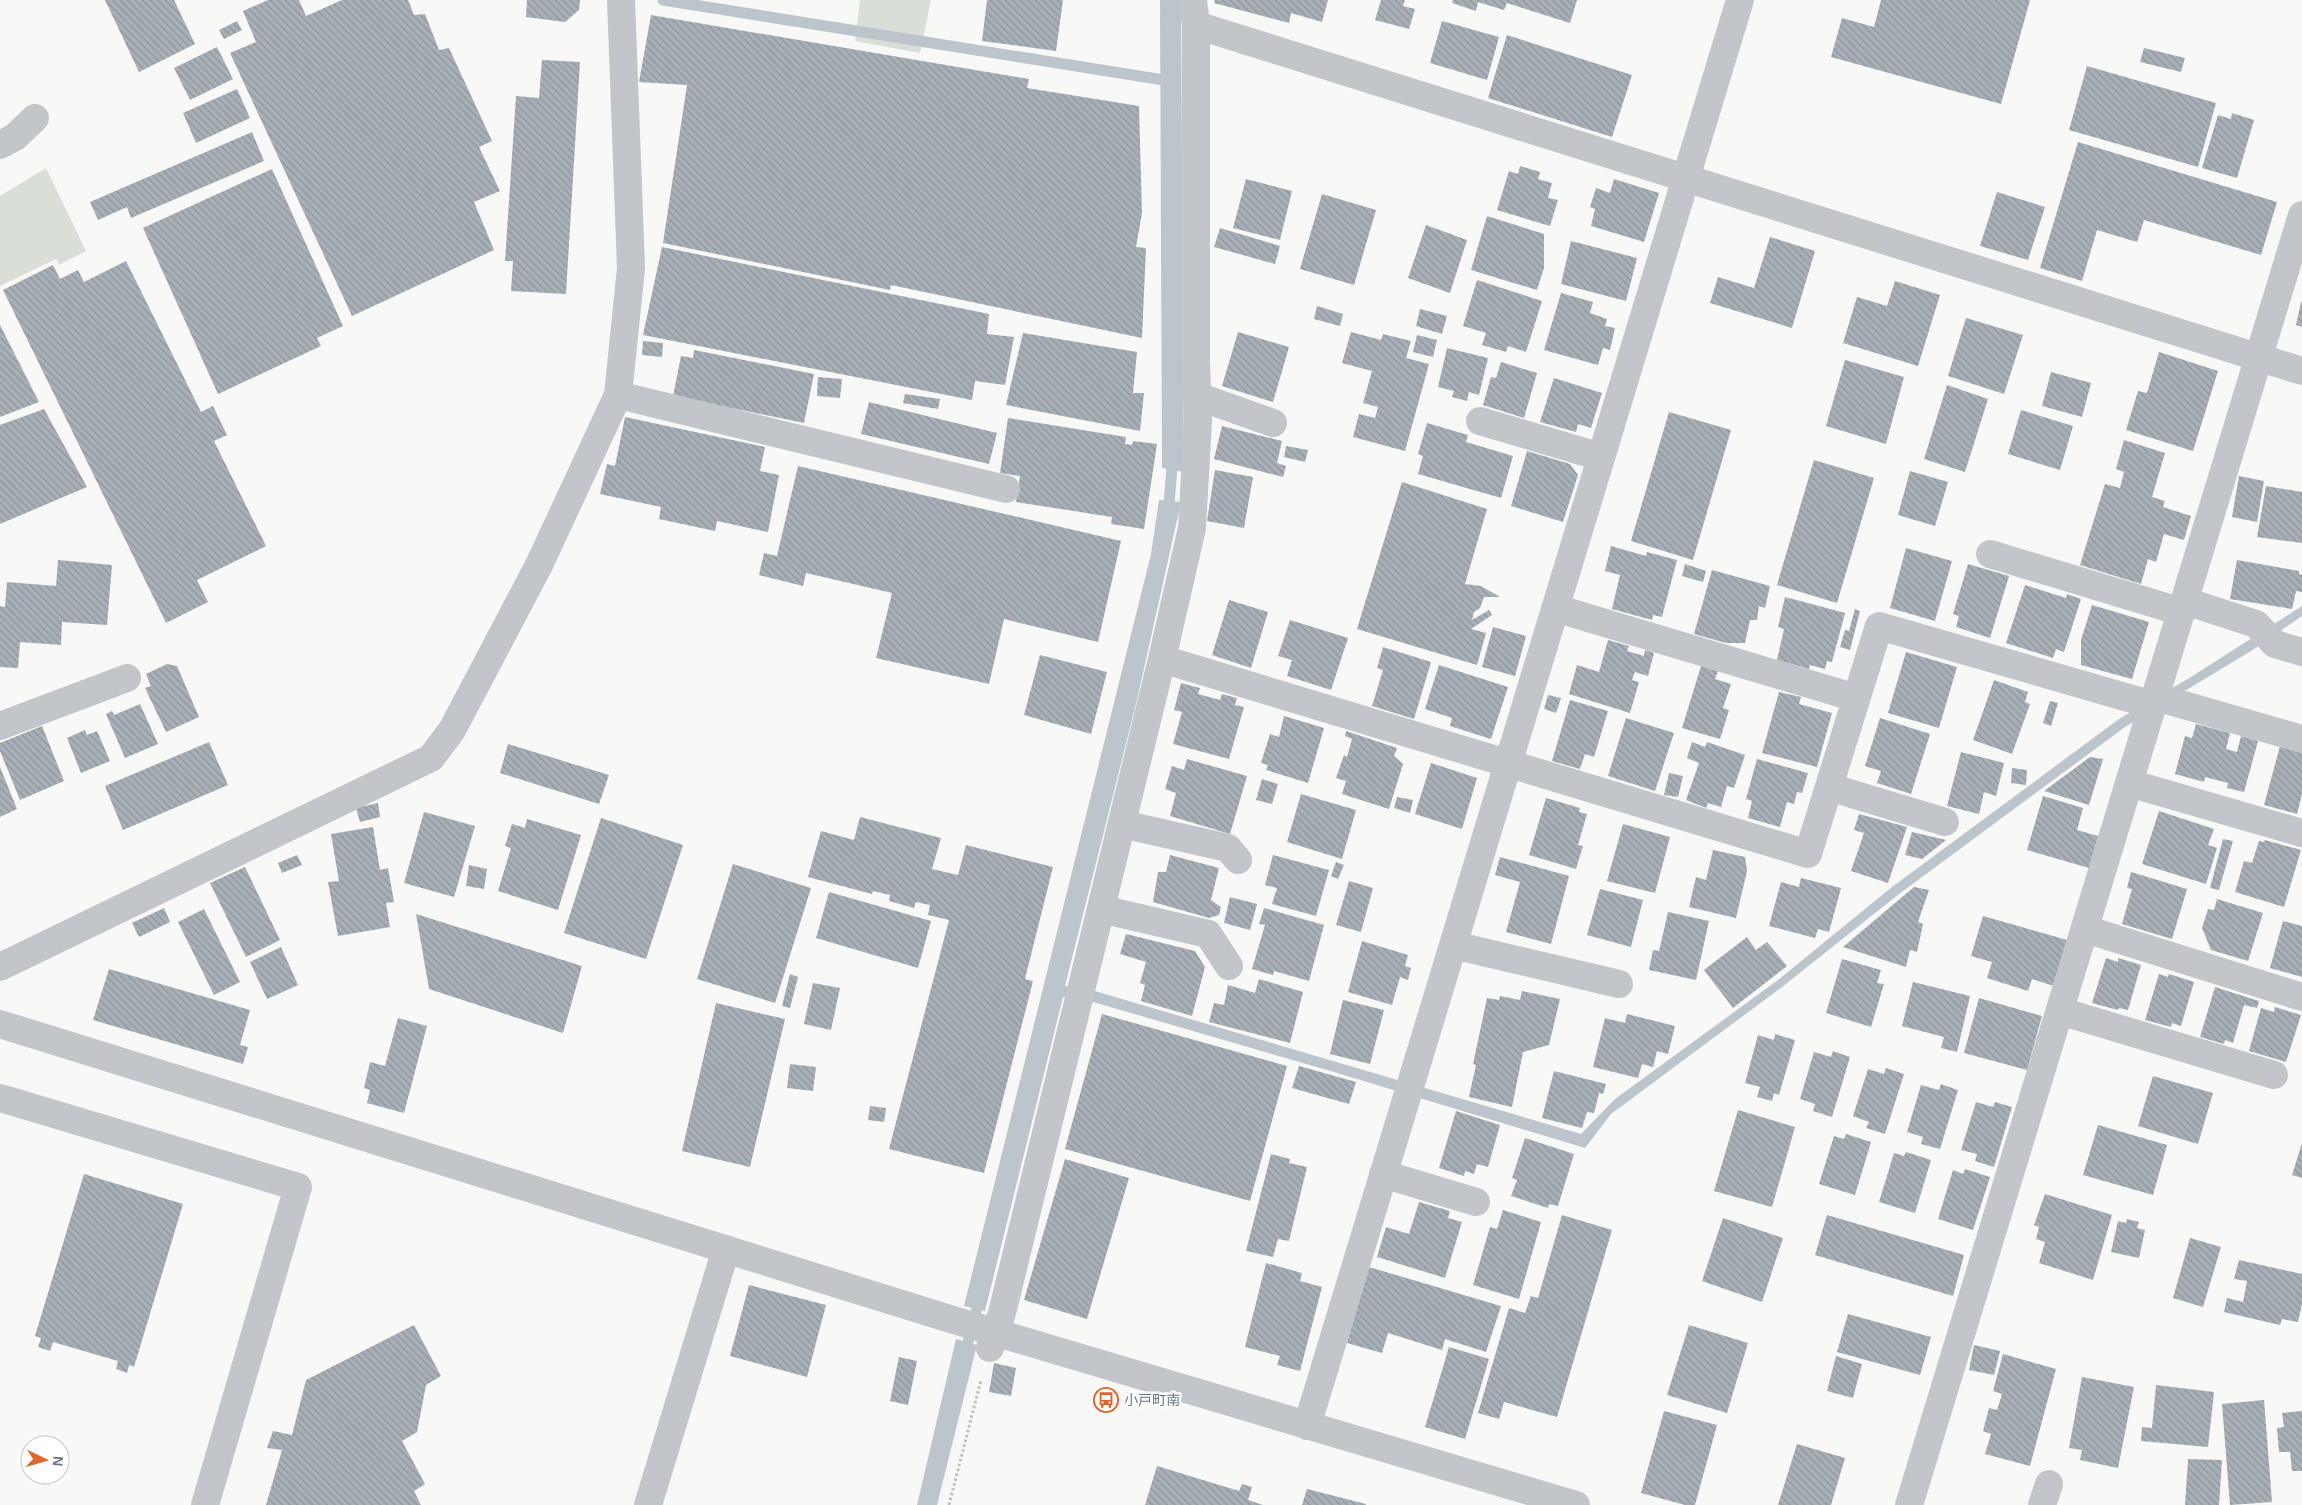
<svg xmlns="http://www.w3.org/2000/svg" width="2302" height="1505" font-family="Arial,'Noto Sans JP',sans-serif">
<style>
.green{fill:#d9dfd7}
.water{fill:#bcc5cb}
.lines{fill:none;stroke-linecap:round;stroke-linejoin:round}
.stream{stroke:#bcc5cb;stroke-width:11}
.building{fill:url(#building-back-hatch)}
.path{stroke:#bcbec1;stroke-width:3;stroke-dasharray:2.5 2.5;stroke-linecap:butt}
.minor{stroke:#c2c5c9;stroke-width:28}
.labels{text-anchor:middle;stroke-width:5;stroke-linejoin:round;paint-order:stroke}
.poi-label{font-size:14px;fill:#687786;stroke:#fff;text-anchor:start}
</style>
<defs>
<pattern id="building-back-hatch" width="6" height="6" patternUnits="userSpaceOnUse" patternTransform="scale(1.25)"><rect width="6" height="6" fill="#a8b0b7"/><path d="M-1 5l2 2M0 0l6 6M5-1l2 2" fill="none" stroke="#8d949a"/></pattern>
</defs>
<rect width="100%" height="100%" fill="#f8f8f6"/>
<path class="green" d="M860 0H931L920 53 855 41Z
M46 168 86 251 59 265 56 259 0 286V196Z"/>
<path class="water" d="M1160 0H1181L1184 472 1162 468Z
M1159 500 1181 502 1137 700 1065 986 1088 989 1581 1134 1615 1099 1778 980 1892 887 2119 719 2191 677 2302 606V616L2251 651 2125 727 1899 894 1782 987 1611 1114 1585 1148 1334 1072 1093 1002 1063 997 985 1311 964 1306 1151 554Z
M956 1339 977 1345 937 1505H917Z"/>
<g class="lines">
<path class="stream" d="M663 0 1170 81
M1168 515 1173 456
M964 1358 980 1296"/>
</g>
<path class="building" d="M105 0H174L195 44 139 72Z
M268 0H299L306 16 342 0H408L414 15 425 14 439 50 449 48 492 141 479 147 500 191 474 202 494 250 352 316 230 53 256 42 243 11Z
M527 0H580L579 10 565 22 526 17Z
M987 0H1063L1056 51 982 41Z
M1215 0H1328L1322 22 1291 13 1289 23 1214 3Z
M1381 0H1405L1403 6 1415 9 1409 29 1375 20Z
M1453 0H1577L1570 23 1507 3 1504 10 1478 2 1476 11 1452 3Z
M1881 0H2030L2001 104 1831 57 1842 18 1874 27Z
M651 15 1029 79 1027 88 1139 106 1142 213 1136 247 1146 248 1142 338 891 285 890 290 663 243 687 85 639 82Z
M237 21 242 30 224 39 219 30Z
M1442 21 1499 37 1487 80 1430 63Z
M1507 35 1632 75 1612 137 1488 98Z
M217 47 233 79 190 100 174 68Z
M2144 48 2185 58 2181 72 2140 62Z
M542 60 580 62 566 294 511 291 513 261H505L516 96 539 98Z
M2087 66 2216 103 2198 167 2069 130Z
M237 89 250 118 196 143 183 113Z
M2232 113 2254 120 2237 178 2202 168 2218 115 2231 119Z
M252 132 264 161 131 218 127 207 98 220 90 202Z
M2078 142 2277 202 2261 255 2144 220 2137 242 2097 230 2082 281 2040 268Z
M1520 166 1540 172 1538 179 1552 183 1548 198 1558 200 1550 226 1497 210 1509 171 1518 174Z
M272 169 343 326 317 338 321 346 218 394 143 228Z
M1246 179 1292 191 1280 240 1233 228Z
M1614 179 1659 193 1644 242 1591 226 1595 209 1590 207 1596 188 1610 193Z
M1997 192 2045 207 2028 260 1980 246Z
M1322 194 1376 210 1354 285 1300 269Z
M1487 216 1544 234V268L1537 290 1471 270Z
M1426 225 1467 240 1450 293 1408 278Z
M1220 228 1280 246 1275 264 1214 247Z
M1770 237 1815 251 1792 328 1710 303 1718 277 1754 288Z
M1571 241 1637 258 1626 301 1561 284Z
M662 247 989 314 987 334 1014 337 1005 385 975 381 972 400 643 335Z
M126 261 201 412 213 406 227 435 214 441 266 546 197 580 208 602 166 623 3 290 53 265 60 279 78 270 84 282Z
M1477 280 1542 301 1526 352 1508 346 1506 352 1482 345 1486 333 1463 326Z
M1895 281 1940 295 1918 366 1843 343 1857 297 1887 306Z
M1561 293 1593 302 1590 313 1607 319 1605 326 1615 328 1610 350 1603 348 1598 365 1544 350Z
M2301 302H2302V327L2296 325Z
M1317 306 1343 314 1340 326 1314 319Z
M1420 309 1447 316 1442 334 1416 326Z
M1966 318 2023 335 2004 394 1948 376Z
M0 325 39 402 0 417Z
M1238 332 1289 347 1273 402 1222 386Z
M1351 332 1381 340 1383 334 1411 341 1406 358 1429 364 1405 451 1353 437 1359 414 1375 418 1378 407 1363 403 1372 371 1342 363Z
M1023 333 1137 352 1133 393H1144L1140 431 1006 405Z
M1417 335 1437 340 1433 357 1413 352Z
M643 341 663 343 662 357 642 355Z
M1447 348 1488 358 1479 395 1469 392 1467 401 1452 397 1454 391 1438 387Z
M694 350 814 374 804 423 673 396 681 356 693 358Z
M2159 352 2218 371 2193 451 2126 430 2138 391 2147 393Z
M1845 360 1904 377 1886 444 1826 426Z
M1501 362 1537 373 1524 418 1483 405 1491 377 1496 378Z
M2051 372 2091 383 2082 417 2042 406Z
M818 377 842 379 840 398 817 396Z
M1554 378 1602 393 1591 428 1578 424 1576 432 1540 422Z
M1947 385 1988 399 1965 472 1924 459Z
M905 394 940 399 938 409 903 403Z
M869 402 997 433 989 464 861 434Z
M44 409 87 487 0 524V425Z
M2021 410 2073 426 2060 470 2008 454Z
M1669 412 1731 430 1693 560 1631 541Z
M625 417 765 447 760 471 779 475 768 532 717 521 715 531 659 519 661 507 600 494 607 464 615 466Z
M1008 418 1126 437 1125 444 1132 445 1133 441 1157 444 1144 529 1111 524 1112 517 1016 502 1020 476 1000 473Z
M1427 423 1468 435 1466 442 1513 456 1501 498 1418 474 1423 456 1418 454Z
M1222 426 1282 441 1277 463 1286 466 1283 477 1214 459Z
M2124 440 2165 453 2152 497 2165 501 2163 507 2191 516 2184 540 2164 534 2156 562 2148 559 2141 584 2080 565 2105 484 2120 488 2124 472 2116 469Z
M1286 446 1308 450 1305 462 1284 457Z
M1527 451 1570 464 1578 475 1563 522 1511 506Z
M1814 460 1874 478 1837 603 1777 585Z
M798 466 1121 541 1098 642 1004 619 989 684 876 658 892 593 806 573 803 586 759 575 764 553 777 556Z
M1215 470 1253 477 1244 528 1207 521Z
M1910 471 1948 482 1935 526 1898 515Z
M2239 476 2264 481 2257 522 2232 517Z
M1402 482 1487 509 1465 584 1481 586 1500 597H1484L1480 608 1474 612 1472 620 1489 610 1492 615 1471 629 1486 633 1477 665 1357 629Z
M2266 486 2302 492V543L2257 537Z
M1611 546 1646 556 1647 552 1677 560 1662 617 1653 615 1652 620 1612 609 1620 575 1605 571Z
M1906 548 1952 561 1935 621 1890 608Z
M58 560 112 565 107 625 62 622 61 645 20 642 18 668 0 667V606L5 607 7 582 56 586Z
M2237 560 2299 571V574L2302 575V592L2296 591 2292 609 2230 599Z
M1685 564 1706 571 1703 582 1682 576Z
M1968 564 2009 576 1990 638 1956 627 1959 616 1953 614Z
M1712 570 1770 586 1765 608 1759 606 1757 620H1750L1745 643H1726L1694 634Z
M2025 585 2066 598 2067 594 2081 599 2064 652 2056 649 2053 658 2006 643Z
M1785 597 1845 613 1832 662 1827 661 1825 669 1810 665 1809 669 1777 660 1784 629 1778 627Z
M1229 600 1268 612 1251 668 1212 655Z
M2092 605 2149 622 2132 679 2081 665V640Z
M1855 609 1860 611 1850 650 1840 647 1845 630 1849 631Z
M1290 620 1348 638 1331 690 1287 676 1292 660 1278 656Z
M1493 627 1526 636 1515 676 1482 667Z
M1608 640 1629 646 1627 651 1644 656 1645 650 1654 653 1648 676 1635 672 1632 680 1639 682 1630 713 1569 694 1577 665 1599 672Z
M1383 647 1431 662 1414 719 1372 706 1383 670 1377 668Z
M1906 652 1957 667 1939 728 1888 713Z
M1040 655 1107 672 1091 734 1024 715Z
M167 664 177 666 199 717 166 732 145 688 151 686 146 674Z
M1439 665 1508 687 1491 739 1450 726 1452 718 1425 709Z
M1701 666 1718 671 1715 679 1731 684 1723 708 1729 710 1720 739 1682 728Z
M1994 680 2028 692 2025 702 2030 704 2012 754 1973 740Z
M1181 683 1200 688 1198 694 1220 700 1222 694 1237 698 1235 705 1244 707 1229 759 1173 744 1182 712 1174 710Z
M1779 692 1801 697 1799 704 1832 713 1817 767 1762 753Z
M1548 695 1561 698 1556 713 1544 709Z
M1570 700 1608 711 1594 757 1585 754 1580 769 1552 761Z
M2050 701 2058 703 2051 726 2043 723Z
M140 704 158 744 125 758 106 714 112 711 114 715Z
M1284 716 1324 728 1308 783 1266 770 1268 765 1261 763 1270 734 1279 737Z
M1626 718 1674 733 1655 791 1608 776Z
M1880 718 1930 734 1911 794 1877 783 1881 771 1865 766Z
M2196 724 2230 733 2226 749 2237 752 2241 736 2258 741 2244 792 2227 788 2228 783 2205 777 2204 782 2175 774 2185 736 2192 738Z
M42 726 64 781 20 800 0 751V743Z
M85 730 87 735 97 731 110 761 81 773 67 738Z
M1346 731 1397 748 1394 756 1403 764 1389 809 1342 794 1346 781 1336 778 1344 755 1347 757 1352 739 1345 736Z
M209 742 228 785 123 830 105 786Z
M1692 742 1705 747 1707 742 1745 755 1734 788 1727 786 1721 807 1708 803 1706 808 1686 800 1699 763 1687 758Z
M508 744 609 775 599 804 500 773Z
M2280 746 2302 752V794L2297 814 2264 805Z
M1961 752 2004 763 1996 796 1984 792 1979 814 1947 806Z
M2090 757 2103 759 2089 805 2044 791Z
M1187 759 1247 776 1230 834 1170 816 1176 793 1165 789 1172 766 1184 770Z
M1757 759 1808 773 1802 793 1797 792 1794 804 1787 802 1780 827 1748 818 1752 801 1746 799Z
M1431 763 1477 778 1462 829 1415 814Z
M0 767 17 809 0 817Z
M2012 768 2027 770 2026 785 2011 783Z
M1669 773 1683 776 1678 797 1664 795Z
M1262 779 1278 784 1272 804 1256 800Z
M1301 794 1356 810 1342 859 1287 842Z
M2043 796 2083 808 2077 830 2098 836 2089 868 2027 850Z
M1397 797 1413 800 1410 813 1394 808Z
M1546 798 1580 808 1579 812 1587 814 1578 845 1583 846 1576 869 1529 855Z
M378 803 380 817 360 822 356 808Z
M2159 811 2214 829 2208 845 2217 848 2206 884 2142 864Z
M424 812 475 826 454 897 404 883Z
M1859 814 1907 827 1888 883 1851 871 1864 833 1854 830Z
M860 817 941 838 932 869 958 875 966 845 1053 867 1025 979 1033 981 984 1173 889 1149 949 920 928 915 930 905 916 902 914 908 889 901 890 895 873 891 872 894 808 877 821 831 854 840Z
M601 818 683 845 646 959 564 933Z
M527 819 581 835 558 910 498 891 511 848 505 846 512 824 525 828Z
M1623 824 1670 837 1655 893 1607 881Z
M373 827 380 870 388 868 394 902 386 903 390 927 338 936 328 882 339 881 331 834Z
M1912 832 1946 840 1922 859 1905 855Z
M2223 839 2233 841 2219 890 2210 888Z
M2265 840 2301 850 2284 907 2235 892 2244 861 2252 863 2259 841 2264 842Z
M1713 850 1745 857 1747 871 1736 918 1689 907 1696 877 1706 880Z
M297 855 302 865 282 873 278 863Z
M1170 855 1219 868 1211 900 1221 907 1219 915 1209 918 1153 902 1158 872H1166Z
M1273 855 1329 870 1316 916 1272 904 1277 888 1265 885Z
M1500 857 1569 876 1551 944 1506 932 1520 882 1495 875Z
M1336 862 1344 865 1338 879 1331 876Z
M733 864 811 888 775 1003 697 979Z
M469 865 487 869 484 889 466 886Z
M245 867 280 940 246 957 210 883Z
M2131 872 2187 889 2172 939 2122 924 2132 889 2127 888Z
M1801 878 1841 888 1829 932 1818 929 1815 938 1769 926 1781 882 1799 887Z
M1349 881 1373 888 1361 932 1336 925Z
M1914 887 1929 890 1918 922 1923 924 1917 952 1910 950 1906 967 1843 947Z
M1600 889 1643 900 1631 947 1587 935Z
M829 892 931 921 918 968 816 938Z
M1230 897 1257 904 1250 930 1224 923Z
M2217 899 2263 913 2248 961 2211 950 2202 928 2208 909 2214 910Z
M164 908 170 922 139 937 132 923Z
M1264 908 1324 925 1309 981 1274 971 1273 975 1252 969 1265 925 1259 924Z
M204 909 240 982 214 995 178 922Z
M1668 912 1709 921 1696 980 1649 970 1653 950 1659 951Z
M416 914 582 966 563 1033 429 989Z
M1983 916 2067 940 2054 986 2032 979 2028 991 1987 978 1992 962 1971 956Z
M2283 921 2302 926V977L2270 968Z
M1126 934 1195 951 1205 967 1192 1016 1141 1001 1145 985 1140 983 1146 962 1120 954Z
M1747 937 1756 950 1767 942 1787 966 1733 1008 1704 970Z
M1362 941 1408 955 1405 966 1411 968 1408 980 1400 977 1392 1005 1348 992Z
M281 947 298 985 267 999 250 962Z
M2106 958 2118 962V958L2141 965 2128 1010 2119 1008 2118 1010 2092 1003Z
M1842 959 1881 970 1877 983 1884 984 1871 1027 1826 1013Z
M109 969 250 1010 240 1045 248 1047 243 1064 93 1020Z
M790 974 798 977 790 1008 782 1006Z
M2159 974 2168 977 2169 974 2194 982 2181 1026 2172 1023 2171 1027 2145 1020Z
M1259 979 1303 992 1290 1043 1209 1022 1214 1003 1224 1005 1228 985 1255 993Z
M1913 982 1970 996 1957 1052 1941 1048 1944 1037 1902 1026Z
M813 983 840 988 831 1030 804 1024Z
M2215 987 2259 1001 2257 1008 2244 1005 2233 1043 2225 1040 2224 1044 2200 1037Z
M1522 991 1560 999 1549 1045 1523 1052 1512 1107 1469 1097 1476 1065 1473 1064 1487 998 1499 1000 1500 996 1520 1000Z
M1979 998 2042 1016 2027 1070 1964 1053Z
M1343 1000 1384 1010 1370 1064 1330 1054Z
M716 1003 785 1019 750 1167 682 1151Z
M2275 1007 2301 1015 2286 1062 2249 1051 2261 1008 2274 1012Z
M1102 1014 1287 1066 1250 1201 1065 1149Z
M1627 1014 1675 1026 1668 1054 1657 1051 1653 1067 1642 1064 1638 1078 1593 1067 1605 1018 1625 1023Z
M398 1018 427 1026 404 1113 367 1103 370 1090 364 1088 370 1062 385 1066Z
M1775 1034 1795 1040 1779 1095 1774 1093 1772 1101 1757 1097 1760 1087 1745 1083 1758 1035 1774 1040Z
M1833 1051 1850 1057 1832 1117 1813 1111 1815 1104 1800 1099 1814 1052 1831 1057Z
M790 1064 816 1067 813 1091 787 1088Z
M1299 1066 1356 1082 1349 1104 1292 1088Z
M1886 1068 1904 1074 1885 1134 1866 1128 1869 1122 1853 1116 1868 1069 1884 1074Z
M1554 1071 1606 1084 1603 1094 1599 1093 1594 1113 1587 1112 1582 1128 1542 1118Z
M2153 1076 2213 1093 2198 1144 2138 1126Z
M1941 1084 1958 1090 1940 1149 1921 1144 1923 1137 1907 1132 1921 1085 1939 1090Z
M1976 1102 1993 1107 1995 1102 2012 1107 1994 1167 1975 1161 1977 1154 1961 1150Z
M870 1106 886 1108 884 1122 868 1120Z
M1738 1110 1795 1127 1772 1207 1714 1191Z
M1456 1111 1500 1125 1488 1167 1477 1164 1474 1174 1465 1171 1464 1176 1439 1168Z
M2098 1125 2167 1145 2153 1195 2083 1175Z
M1846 1134 1871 1142 1855 1195 1819 1184 1834 1136 1844 1139Z
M1525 1138 1574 1154 1558 1206 1549 1204 1548 1208 1511 1196 1517 1180 1512 1178Z
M2302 1143V1178L2292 1175Z
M1906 1152 1931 1160 1915 1213 1879 1202 1894 1153 1904 1156Z
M1271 1154 1290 1159 1289 1163 1307 1167 1289 1241 1278 1239 1273 1257 1246 1251Z
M1065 1159 1129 1178 1087 1319 1024 1300Z
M1965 1169 1990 1177 1973 1230 1938 1219 1953 1170 1963 1174Z
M84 1174 183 1204 134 1367 129 1365 127 1373 116 1369 118 1361 53 1342 50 1351 38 1347 41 1338 35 1336Z
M2045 1194 2112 1215 2093 1280 2039 1263 2045 1242 2036 1239 2039 1227 2034 1225Z
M1419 1202 1450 1211 1448 1218 1462 1222 1445 1278 1377 1257 1386 1227 1409 1234Z
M1503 1210 1541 1222 1519 1299 1473 1285 1490 1227 1497 1229Z
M1562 1215 1612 1230 1557 1417 1504 1402 1499 1419 1478 1413 1509 1308 1525 1313 1531 1296 1538 1298Z
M1827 1215 1964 1255 1953 1296 1815 1255Z
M1723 1218 1783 1238 1762 1302 1702 1281Z
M2127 1219 2139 1222 2137 1228 2145 1230 2139 1258 2111 1252 2118 1221 2126 1223Z
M2190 1238 2221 1247 2203 1307 2173 1298Z
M2239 1260 2302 1274V1304L2298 1322 2282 1319 2280 1325 2224 1312 2227 1298 2243 1302 2247 1281 2234 1279Z
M1266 1263 1302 1273 1300 1281 1322 1287 1300 1371 1277 1365 1280 1356 1245 1347Z
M1369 1267 1501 1306 1486 1352 1445 1339 1442 1350 1388 1333 1382 1353 1347 1343Z
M749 1285 826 1305 807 1377 730 1356Z
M1848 1314 1931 1337 1920 1375 1837 1352Z
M414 1325 441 1376 426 1385 417 1432 402 1441 425 1484 414 1491 421 1505H266L282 1450 267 1448 273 1431 292 1435 306 1380Z
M1689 1325 1748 1343 1727 1413 1667 1395Z
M1974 1345 2000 1351 1994 1375 1969 1370Z
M1449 1347 1489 1359 1465 1439 1425 1427Z
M2003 1354 2056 1369 2030 1466 1985 1454 1991 1434 1983 1431 1989 1408 1997 1410 2002 1394 1993 1391Z
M1836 1356 1862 1364 1853 1398 1827 1391Z
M899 1357 917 1361 908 1405 890 1401Z
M994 1363 1016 1368 1011 1396 989 1392Z
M2082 1377 2134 1387 2118 1468 2080 1460 2082 1450 2069 1448Z
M2156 1385 2214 1392 2208 1447 2141 1441 2142 1427 2152 1428Z
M2264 1400 2272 1502 2230 1505 2222 1404Z
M1664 1411 1717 1425 1695 1505H1685L1641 1493Z
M2302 1411V1471H2292L2290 1452H2279L2277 1428 2284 1427 2282 1413Z
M1797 1444 1845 1458 1831 1505H1778Z
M2188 1459 2222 1460 2219 1505H2185Z
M1157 1466 1239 1491 1242 1484 1252 1487 1248 1500 1263 1505H1145Z
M1307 1489 1366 1504V1505H1302Z"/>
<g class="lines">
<path class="path" d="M949 1505 981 1380"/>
<path class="minor" d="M1196 25 2302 371
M0 145 15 137 35 118
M618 395 1006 489
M1197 396 1273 423
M1480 421 1601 457
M1990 554 2182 612
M2185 601 2256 624 2275 644 2302 652
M1555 608 1856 698
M1162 659 1808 854 1879 626 2153 705
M2156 697 2302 739
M0 726 127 678
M2129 783 2302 833
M1829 787 1945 822
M1122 824 1228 848 1238 860
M1101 909 1208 934 1229 966
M2085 929 2302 997
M1453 945 1619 984
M0 967 431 758 452 730 539 565 618 395 631 268 621 0
M2060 1011 2274 1075
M0 1024 947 1318 1576 1505
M0 1098 298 1187 205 1505
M1383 1174 1476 1202
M990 1348 1002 1313 1162 659 1192 528 1198 421 1196 362V25L1193 0
M1307 1426 1740 0
M648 1505 726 1249
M1909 1505 2302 215
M2042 1505 2049 1484"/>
</g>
<defs>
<symbol id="bus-ring" viewBox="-11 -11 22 22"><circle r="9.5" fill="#fff" stroke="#e1642d" stroke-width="1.5"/><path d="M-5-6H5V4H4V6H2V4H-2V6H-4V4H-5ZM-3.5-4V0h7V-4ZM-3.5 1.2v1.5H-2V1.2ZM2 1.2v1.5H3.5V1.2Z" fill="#e1642d"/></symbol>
</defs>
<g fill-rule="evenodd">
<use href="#bus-ring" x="1092" y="1386" width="28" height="28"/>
</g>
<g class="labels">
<g class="poi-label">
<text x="1124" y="1405">小戸町南</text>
</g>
</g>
<g transform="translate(45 1460) rotate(95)"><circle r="24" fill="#ffffff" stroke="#c3c9cf"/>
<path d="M0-4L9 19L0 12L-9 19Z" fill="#e1642d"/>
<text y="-8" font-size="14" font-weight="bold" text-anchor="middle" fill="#687786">N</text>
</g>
</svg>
